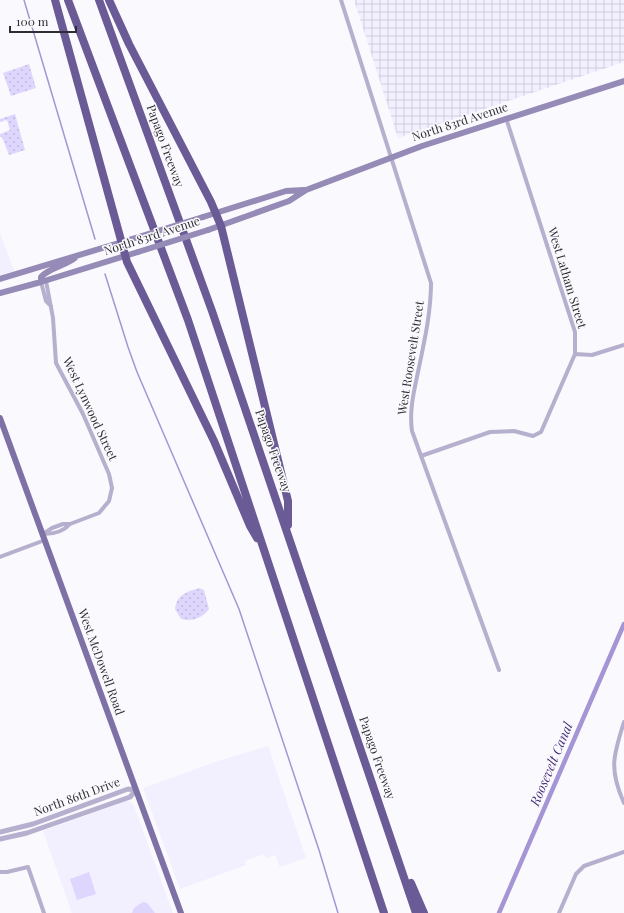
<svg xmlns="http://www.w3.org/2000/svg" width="624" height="913" font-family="'Playfair Display',serif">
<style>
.built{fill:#f2efff}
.industrial{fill:url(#industrial-grid)}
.grass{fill:url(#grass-dots)}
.pitch{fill:#dfd6fe}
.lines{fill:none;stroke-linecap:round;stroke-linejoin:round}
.stream{stroke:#a595d5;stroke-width:1.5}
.canal{stroke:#a595d5;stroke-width:4.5}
.minor{stroke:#b6afcd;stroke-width:4}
.tertiary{stroke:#b6afcd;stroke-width:5}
.secondary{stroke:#958bb6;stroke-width:6}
.primary{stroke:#7e71a5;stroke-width:6}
.motorway{stroke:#6a5a95;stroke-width:8}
.secondary-bridge{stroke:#958bb6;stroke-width:6}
.labels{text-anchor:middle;stroke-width:3;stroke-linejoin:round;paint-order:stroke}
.street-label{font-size:12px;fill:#2e2d32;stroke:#faf9fe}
.water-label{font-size:13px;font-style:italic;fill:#472d78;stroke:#faf9fe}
</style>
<defs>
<pattern id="industrial-grid" width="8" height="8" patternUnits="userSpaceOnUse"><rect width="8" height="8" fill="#f2efff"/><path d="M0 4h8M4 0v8" fill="none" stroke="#d0cddb"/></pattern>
<pattern id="grass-dots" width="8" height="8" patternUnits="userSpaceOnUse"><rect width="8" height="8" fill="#dfd6fe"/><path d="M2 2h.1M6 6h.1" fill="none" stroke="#c0b8da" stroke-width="1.8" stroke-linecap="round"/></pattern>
</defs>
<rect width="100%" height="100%" fill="#faf9fe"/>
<path class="built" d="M0 233 14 271 0 275Z
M268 746 306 858 280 867 275 855 266 858 264 854 245 861 246 865 180 889 143 788 218 761Z
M125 801H130L134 806 173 913H72L43 831Z"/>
<path class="industrial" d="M354 0H624V62L398 138Z"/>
<path class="grass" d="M29 64 36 88 11 96 3 73Z
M15 114 25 150 9 155 2 137H0V134L10 130 7 120 0 122V119Z
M199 588 204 590 209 609C203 618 192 622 181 619L175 609C177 594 187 592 199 588Z"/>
<path class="pitch" d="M89 872 96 894 77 900 70 879Z
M143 902 147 903 155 913H132L134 908Z"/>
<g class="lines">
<path class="stream" d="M24 0 95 239
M105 274 128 347 137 372 239 609 319 850 338 913"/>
<path class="canal" d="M499 913 624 624"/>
<path class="minor" d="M341 0 431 283C431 313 424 343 418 372 414 391 409 411 412 431L499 670
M41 282 46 301 51 306
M575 354 592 355 624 345
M421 456 490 432 514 431 533 436 541 432 575 354V332L506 118
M43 534 52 528 63 524H70L99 513 109 501 112 488 109 474 83 414 56 363 53 318 46 281
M44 534C54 534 63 532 70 524
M0 557 45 540
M624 722C613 756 609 770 624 803
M0 872H7L28 867 44 913
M559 913 576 874 584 866 624 852"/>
<path class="tertiary" d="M0 832 33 824 128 789 136 790
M0 839 27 833 130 797 136 790"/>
<path class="secondary" d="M203 217 286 191 304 190
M208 230 289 201 306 190 422 146 624 81
M0 279 132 239
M41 282V277C50 267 66 266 76 257
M0 293 41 282 138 252"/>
<path class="primary" d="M0 418 181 913"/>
<path class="motorway" d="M55 0 127 262 214 441 250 526 257 538
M68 0 188 320 384 913
M99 0 212 311 416 913
M109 0 129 44 211 202 221 226 288 501V525
M411 883 424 913"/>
<path class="secondary-bridge" d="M132 239 203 217
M138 252 208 230"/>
</g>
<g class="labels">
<g class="street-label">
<text transform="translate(460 122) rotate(-18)" y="4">North 83rd Avenue</text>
<text transform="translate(165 146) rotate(70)" y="4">Papago Freeway</text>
<text transform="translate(152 236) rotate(-18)" y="4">North 83rd Avenue</text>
<text transform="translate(567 278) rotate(73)" y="4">West Latham Street</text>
<text transform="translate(411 358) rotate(-81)" y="4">West Roosevelt Street</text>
<text transform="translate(90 409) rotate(65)" y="4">West Lynwood Street</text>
<text transform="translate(273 451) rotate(71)" y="4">Papago Freeway</text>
<text transform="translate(101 662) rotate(70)" y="4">West McDowell Road</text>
<text transform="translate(377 758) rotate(71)" y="4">Papago Freeway</text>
<text transform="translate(77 797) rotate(-20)" y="4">North 86th Drive</text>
</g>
<g class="water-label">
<text transform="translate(551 764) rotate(-67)" y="5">Roosevelt Canal</text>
</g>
</g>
<path d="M10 26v6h66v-6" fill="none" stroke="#2e2d32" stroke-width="2"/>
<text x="16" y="26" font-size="12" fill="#2e2d32" stroke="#faf9fe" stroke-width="3" paint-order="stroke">100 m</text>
</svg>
